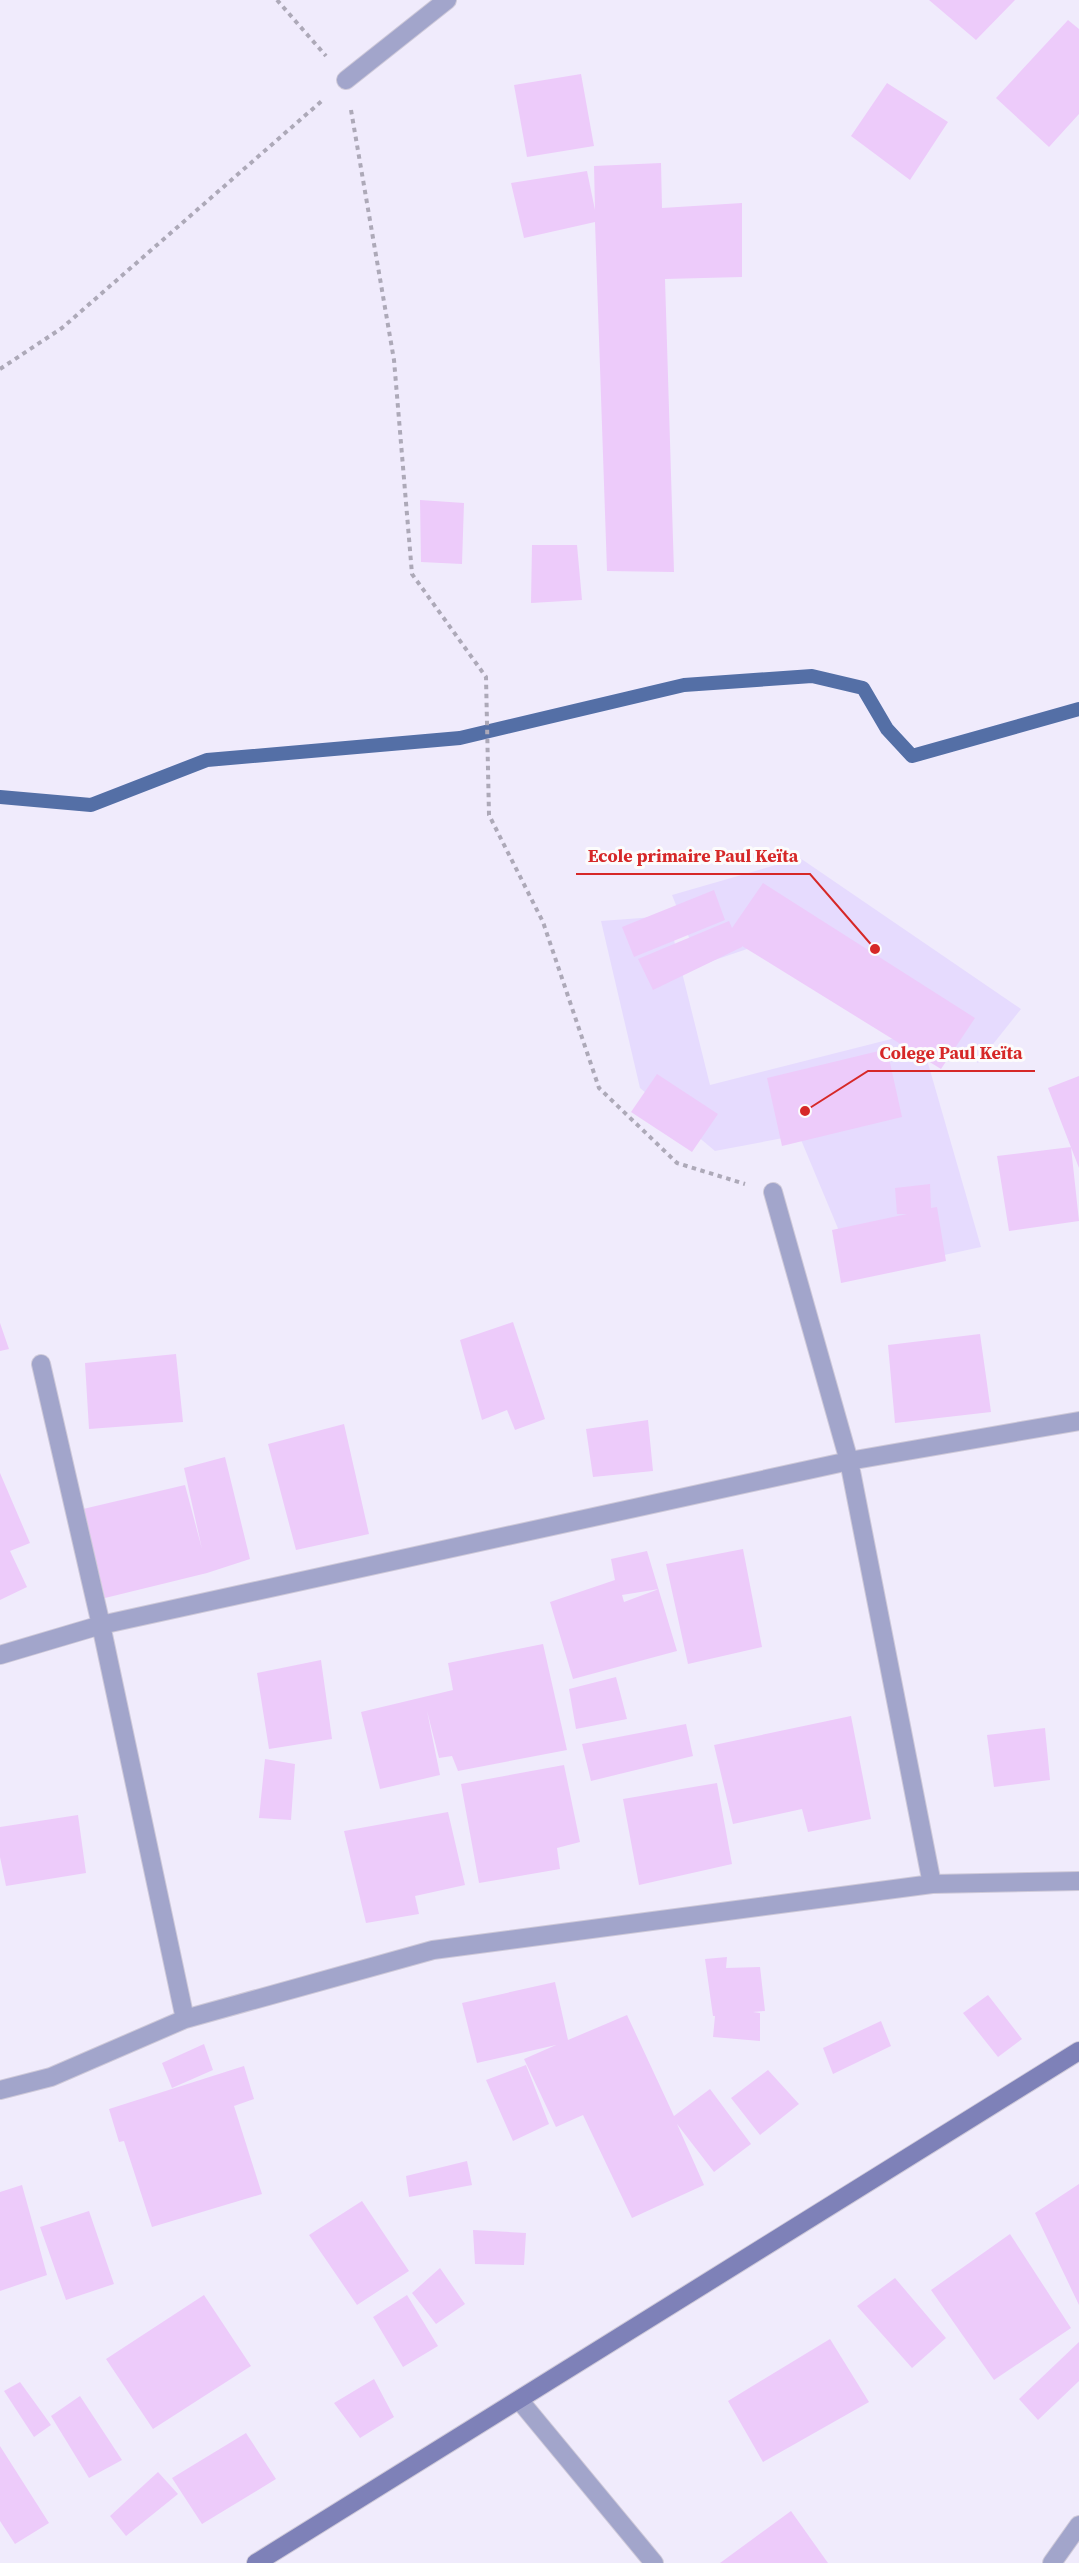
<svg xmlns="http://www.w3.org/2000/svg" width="1079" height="2563" font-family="'Source Serif 4',serif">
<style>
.built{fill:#e6dbfe}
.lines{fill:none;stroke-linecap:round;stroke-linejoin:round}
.stream{stroke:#546fa6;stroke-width:14}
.building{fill:#edcbfa;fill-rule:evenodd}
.minor-casing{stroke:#cec9d9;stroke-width:20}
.secondary-casing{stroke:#cec9d9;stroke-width:20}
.path{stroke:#ada9b8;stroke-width:4;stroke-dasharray:4.5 4.5;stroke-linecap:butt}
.minor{stroke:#a2a5cb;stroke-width:18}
.secondary{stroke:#7e81b8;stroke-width:18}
.leader{fill:none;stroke:#d62828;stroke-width:2}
.callout-dot{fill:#d62828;stroke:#fcfcfc;stroke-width:2}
.callout-label{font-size:18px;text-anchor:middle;font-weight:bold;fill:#d62828;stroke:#fcfcfc;stroke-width:6;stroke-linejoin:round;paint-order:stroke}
</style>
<rect width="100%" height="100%" fill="#f0ebfc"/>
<path class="built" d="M800 858 1021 1009 978 1063 794 933 700 965 672 895Z
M668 916 710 1085 919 1032 981 1247 857 1274 799 1135 715 1151 640 1088 601 921Z"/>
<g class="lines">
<path class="stream" d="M0 797 91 805 207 760 460 738 684 685 812 676 863 688 887 729 912 756 1079 709"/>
</g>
<path class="building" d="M929 0H1015L976 40Z
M1068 20 1079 29V114L1049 147 996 98Z
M581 74 594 146 527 157 514 85Z
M887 83 948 122 910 180 851 136Z
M661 163 662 208 742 203V277L665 279 674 572 607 571 595 222 524 238 511 183 587 171 595 210 594 166Z
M420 500 464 503 462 564 421 562Z
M532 545H577L582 600 531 603Z
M763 883 975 1018 941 1069 742 946V947L653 990 638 959 729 921 732 928Z
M714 890 725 920 634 957 622 927Z
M887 1049 902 1117 782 1146 767 1078Z
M657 1074 718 1114 692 1152 631 1112Z
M1079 1076V1168L1048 1088Z
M1071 1147 1079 1221 1009 1231 997 1156Z
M930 1184 931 1208 937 1207 946 1261 841 1283 832 1230 907 1214H897L895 1188Z
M513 1322 545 1419 515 1430 507 1410 482 1420 460 1340Z
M0 1323 9 1349 0 1351Z
M980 1334 991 1412 895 1423 888 1345Z
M176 1354 183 1422 89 1429 85 1363Z
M648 1420 653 1471 593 1477 586 1429Z
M344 1424 369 1534 296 1550 268 1444Z
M225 1457 250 1559 207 1573 105 1598 83 1509 185 1485 202 1549 184 1468Z
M0 1473 30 1543 10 1551 27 1587 0 1600Z
M743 1549 762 1647 688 1664 666 1564Z
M647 1551 677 1651 573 1679 550 1602 615 1580 611 1559ZM659 1589 624 1602 622 1595Z
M543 1644 567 1750 458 1771 452 1756 439 1758 427 1711 440 1775 380 1789 361 1712 453 1690 448 1663Z
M321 1660 332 1739 269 1749 257 1673Z
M616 1677 627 1719 576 1729 569 1689Z
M851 1716 871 1819 808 1832 802 1809 733 1824 714 1745Z
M686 1724 693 1756 591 1781 582 1744Z
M1045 1728 1050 1780 994 1787 987 1735Z
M265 1759 295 1764 291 1820 259 1818Z
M564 1765 580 1842 557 1848 560 1869 479 1883 461 1784Z
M717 1783 732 1864 639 1885 623 1799Z
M448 1812 465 1885 415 1896 419 1914 366 1923 344 1831Z
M78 1815 86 1873 6 1886 0 1857V1827Z
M727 1957 726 1968 760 1967 765 2011 753 2012 760 2013V2041L713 2037 715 2016H713L705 1959Z
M555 1982 568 2040 627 2015 674 2116 710 2089 751 2144 714 2172 677 2124 704 2185 632 2218 583 2115 556 2127 524 2059 556 2045 477 2063 462 2003Z
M988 1995 1022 2039 998 2057 963 2013Z
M881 2021 891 2046 833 2074 823 2048Z
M204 2044 213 2070 172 2088 162 2063Z
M526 2065 549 2124 513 2141 486 2080Z
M244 2066 254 2099 234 2106 262 2194 152 2227 124 2141 119 2142 109 2109Z
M768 2070 799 2104 760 2135 731 2098Z
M467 2161 472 2185 409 2197 406 2176Z
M1079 2184V2305L1035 2213Z
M22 2185 47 2275 0 2291V2192Z
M362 2201 409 2271 357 2305 309 2235Z
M89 2211 114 2284 66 2300 40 2227Z
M473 2230 526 2233 524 2265 475 2264Z
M1010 2234 1071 2328 994 2380 931 2290Z
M440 2268 465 2304 436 2324 412 2293Z
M895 2278 946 2338 912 2368 857 2306Z
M204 2295 251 2366 153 2429 106 2359Z
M407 2295 438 2346 403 2367 373 2317Z
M830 2339 869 2402 763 2462 728 2401Z
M1079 2342V2381L1038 2420 1019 2399Z
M374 2379 394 2417 360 2438 334 2403Z
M20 2382 51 2425 34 2437 4 2391Z
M80 2396 122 2460 89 2478 51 2416Z
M246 2433 276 2479 202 2524 172 2478Z
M0 2446 49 2523 15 2544 0 2521Z
M158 2472 178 2494 126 2536 110 2516Z
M791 2511 828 2563H720Z"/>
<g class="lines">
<defs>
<path id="minor" d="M346 80 447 0
M773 1192 849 1461 932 1884
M41 1364 101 1625 185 2019
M0 1655 101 1625 849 1461 1079 1421
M0 2090 51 2077 185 2019 433 1950 932 1884 1079 1881
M520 2401 654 2563
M1052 2563 1079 2525"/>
<path id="secondary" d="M256 2563 1079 2051"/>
</defs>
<use href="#minor" class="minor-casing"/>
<use href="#secondary" class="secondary-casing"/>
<path class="path" d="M277 0 326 56
M351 110 394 360 412 574 486 677 489 815 543 922 599 1088 677 1163 745 1184
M0 369 62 328 324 99"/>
<use href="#minor" class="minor"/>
<use href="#secondary" class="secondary"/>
</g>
<path class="leader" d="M875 949L810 874H576M805 1111L868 1071H1035"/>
<g class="callout-dot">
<circle cx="875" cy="949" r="6"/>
<circle cx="805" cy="1111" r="6"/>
</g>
<g class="callout-label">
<text x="693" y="862">Ecole primaire Paul Keïta</text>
<text x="951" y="1059">Colege Paul Keïta</text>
</g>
</svg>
